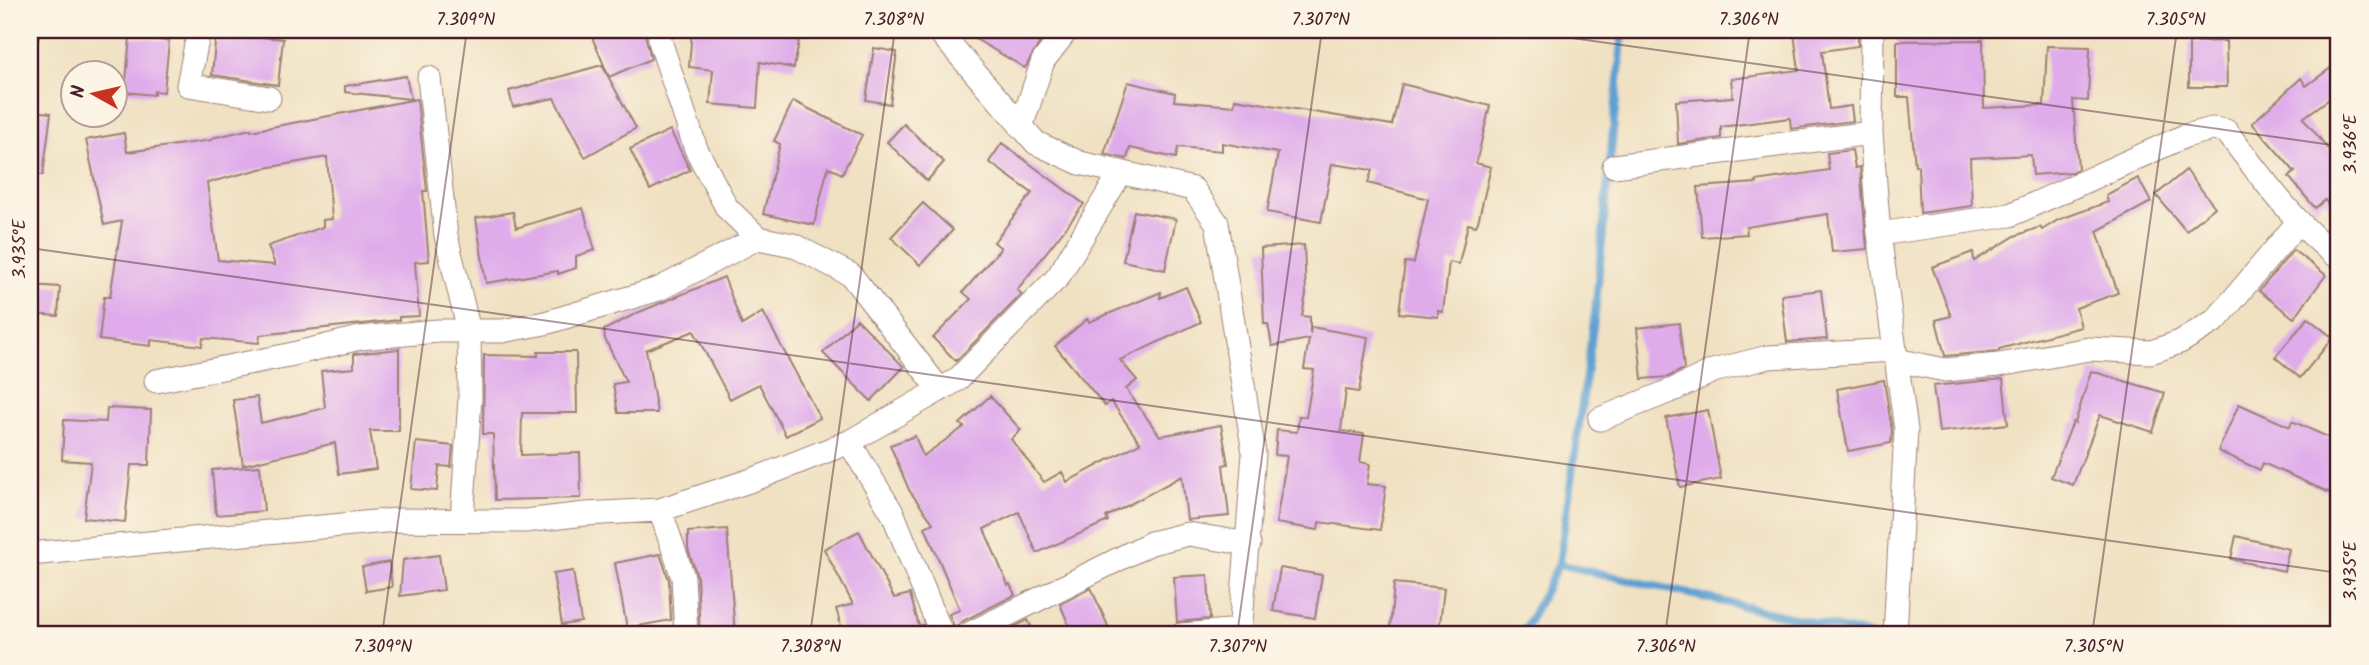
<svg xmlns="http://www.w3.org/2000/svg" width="2369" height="665" font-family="Kalam,sans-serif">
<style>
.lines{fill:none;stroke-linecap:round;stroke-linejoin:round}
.stream{stroke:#5da0d1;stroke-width:8}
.building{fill:#dfabeb;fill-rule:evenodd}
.minor-casing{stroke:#9d8076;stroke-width:25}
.minor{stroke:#fff;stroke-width:23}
.ticks{fill:none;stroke:#4a1f2b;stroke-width:2;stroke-opacity:0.45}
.neatline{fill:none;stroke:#4a1f2b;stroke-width:2.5}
.ticks-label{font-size:18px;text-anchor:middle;fill:#4a1f2b}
</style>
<rect width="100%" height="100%" fill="#fcf5e5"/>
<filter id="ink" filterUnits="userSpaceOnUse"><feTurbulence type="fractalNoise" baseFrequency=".0143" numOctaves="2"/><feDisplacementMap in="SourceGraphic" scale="14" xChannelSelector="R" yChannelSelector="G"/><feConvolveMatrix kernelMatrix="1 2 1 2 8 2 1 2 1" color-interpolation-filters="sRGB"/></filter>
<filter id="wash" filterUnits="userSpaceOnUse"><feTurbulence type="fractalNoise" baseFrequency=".00686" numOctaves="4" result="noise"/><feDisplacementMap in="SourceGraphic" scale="28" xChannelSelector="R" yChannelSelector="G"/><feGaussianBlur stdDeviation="1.57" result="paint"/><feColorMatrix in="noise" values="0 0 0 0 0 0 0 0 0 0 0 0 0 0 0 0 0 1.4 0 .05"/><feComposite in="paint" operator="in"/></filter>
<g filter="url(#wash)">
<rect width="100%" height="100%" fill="#f0e1c2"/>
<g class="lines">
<path class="stream" d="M1559 564 1868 635
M1522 635 1559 564 1595 313 1623 30"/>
</g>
<g id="blocks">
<path class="building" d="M589 30H644L651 59 609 77Z
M692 30H801L794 68 760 62 757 108 710 104 713 70 689 67Z
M960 30H1047L1025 68Z
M1829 30H1858V46L1822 51 1829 109 1851 106 1853 121 1791 129 1790 118 1721 127V138L1678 144 1676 101 1733 97 1731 79 1799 70 1794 34Z
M216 32 283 39 278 85 212 75Z
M130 37 169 41 164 92 154 91V95L125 92Z
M1983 40 1984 108 2044 105 2047 46 2090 47 2088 101 2073 100 2078 169 2072 172 2033 175 2031 155 1970 158 1972 206 1920 213 1918 166H1915L1909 97H1897V41Z
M2226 41 2227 87H2189V42Z
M874 48 897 52 890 104 866 100Z
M2339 62V92L2303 118 2339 162V221L2325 200 2315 208 2289 177 2295 172 2252 123 2301 78 2306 86Z
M602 65 636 128 585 157 554 98 513 107 509 91Z
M406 76 411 99 345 92V86Z
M1128 82 1175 93 1174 101 1234 106 1235 99 1392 125 1402 84 1490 106 1476 163 1491 167 1478 222 1476 226 1468 224 1459 264 1449 262 1443 312 1438 311V317L1399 313 1405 262 1414 263 1428 199 1368 183 1372 170 1332 164 1321 222 1267 212 1278 153 1222 143V151L1178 147 1176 158 1130 148 1127 159 1104 154Z
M417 99 427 191H423L429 261 415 262 419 316 399 317V320L260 335 259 343 203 338 202 346 151 340V346L99 340 104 297H110L122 221 104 225 86 140 124 133 127 152 212 140V138L251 129V131ZM327 157 332 219 323 220V227L268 246 275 265 218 260 207 183 260 169Z
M793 101 862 135 842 174 828 167 814 225 763 214 780 144 774 141Z
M30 111 51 113 43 175H30Z
M904 124 944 162 927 181 887 142Z
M670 130 690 170 650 190 630 149Z
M1002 143 1084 204 1017 290 1022 294 956 361 933 338 971 299 963 292 1001 248 994 242 1032 193 989 162Z
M1852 150 1855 168 1860 167 1867 249 1832 252 1828 214 1746 227 1747 234 1702 237 1698 187 1757 183 1756 181 1829 170 1827 153Z
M2186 170 2215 207 2186 231 2156 195Z
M2138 178 2151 202 2097 231 2118 293 2076 308 2081 327 1999 349V351L1945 356 1936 320 1951 316 1932 267 1973 252 1974 261 2015 236 2040 227 2042 230 2058 220 2108 202 2106 195Z
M923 203 953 230 920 265 891 237Z
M583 208 595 250 576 256V268L558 274V271L486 283 476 218 513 212 516 228Z
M1134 211 1176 219 1165 270 1123 261Z
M1304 245 1306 294 1302 316 1310 317V334L1311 327 1368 337 1359 392 1346 390 1341 431 1364 434 1360 462 1370 464 1367 484 1386 486 1380 530 1319 522 1318 530 1276 523 1287 456 1275 455 1277 430 1297 432 1299 416 1306 417 1314 370 1304 369 1309 339 1272 346 1268 324H1264L1261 248Z
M2293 250 2326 275 2294 318 2259 291Z
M724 277 742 325 763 312 820 418 786 436 759 384 730 399 694 331 646 350 657 413H618L613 384 626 382 605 339 604 330 637 313Z
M30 285 60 287 58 316 30 314Z
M1186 287 1201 322 1120 360 1137 380 1126 389 1160 436 1221 425 1228 464 1223 465 1229 516 1187 520 1182 476 1106 517 1108 521 1037 553 1019 512 984 529 1008 585 1010 584 1015 595 961 622 955 629 949 614 960 610 925 527 933 523 909 490 890 445 915 436 923 456 964 427 960 424 990 396 1021 430 1011 439 1044 482 1062 472 1067 482 1140 443 1111 401 1105 406 1055 346 1087 319 1089 322 1161 292 1160 298Z
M1821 290 1827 339 1787 342 1781 295Z
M2308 318 2333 338 2300 378 2275 357Z
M857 319 904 367 871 401 823 353Z
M1679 323 1684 369 1668 377 1642 379 1637 328Z
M399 349V431H370L376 469 339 474 335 443 243 465 233 400 257 397 261 423 325 408 321 371 354 368V354Z
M538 352H576L577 413H522L521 455 580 453 581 498 495 500 493 434H483L484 355 538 356Z
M2091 371 2165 393 2153 432 2100 415 2073 485 2051 477 2073 422 2075 423Z
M2003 379 2008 424 1939 432 1933 386Z
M1884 380 1892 431 1891 443 1848 451 1837 389Z
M2239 404 2290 427 2292 421 2339 442V497L2263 463 2260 470 2218 451Z
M107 408 151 410 149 465H131L125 522 84 518 91 462 62 460 64 420 106 422Z
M1708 410 1721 479 1680 487 1666 418Z
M416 442 453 446 451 467 439 466 437 491 411 489Z
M260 466 264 511 216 515 212 470Z
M727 529 735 635H700L697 576 688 549V532Z
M859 531 894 598 910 594 919 626 923 625 927 635H844L836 609 853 604 824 549Z
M2236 536 2289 549 2284 571 2231 559Z
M660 554 669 580 671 620 627 628 615 563Z
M439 555 444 590 400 596 403 560Z
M389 562 392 587 366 591 362 567Z
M1280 568 1322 575 1315 618 1273 611Z
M573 571 581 622 562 625 553 574Z
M1208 575 1210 619 1177 622 1174 577Z
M1394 583 1444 588 1439 633 1390 629Z
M1091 588 1108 626 1086 635H1073L1060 604Z
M1028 620 1035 635H998Z"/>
</g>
</g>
<g filter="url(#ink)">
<use href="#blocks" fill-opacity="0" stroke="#9d8076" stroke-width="2"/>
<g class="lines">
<defs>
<path id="minor" d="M199 30 188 85 269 98
M660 30V41L696 149 727 208 758 238
M942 30V35L1036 143 1080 163 1193 189 1217 223 1254 453 1240 635
M1872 30 1871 133 1879 234 1906 430 1895 635
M429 78 446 236 469 331 470 398 462 520
M1021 127 1043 61 1067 30
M1614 166 1871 133
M1879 234 2010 215 2185 136 2212 129 2226 131C2261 176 2294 224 2339 258
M1896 360 1945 370 1999 365 2089 349 2151 352 2180 342 2216 320 2299 221
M156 381 289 355 360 338 438 331H502L545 323 659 289 758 238 793 245 851 275 940 390
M1600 419 1675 389 1713 371 1768 357 1895 350
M849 442 893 514 942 635
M660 510 683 577 686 635
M30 554 396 520 525 521 585 514 660 510 755 479 849 442 957 380 1058 277 1121 172
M967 635 1151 543 1188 534 1249 544
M1181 635 1241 630"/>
</defs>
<use href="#minor" class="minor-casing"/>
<use href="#minor" class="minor"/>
</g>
</g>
<path class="ticks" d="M1515 30 2339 146M30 100 40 30M30 248 2339 573M382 635 467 30M810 635 895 30M1237 635 1322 30M1665 635 1750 30M2092 635 2177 30"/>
<rect width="2369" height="665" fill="none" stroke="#fcf5e5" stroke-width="77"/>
<g transform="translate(94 94) rotate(278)"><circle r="33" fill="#fcf5e5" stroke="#b59f9b" stroke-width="2"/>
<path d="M0-5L12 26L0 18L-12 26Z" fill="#c8321e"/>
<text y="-10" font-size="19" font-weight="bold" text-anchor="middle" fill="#4a1f2b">N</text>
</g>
<rect x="38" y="38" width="2292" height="588" class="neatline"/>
<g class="ticks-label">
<text x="466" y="25">7.309°N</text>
<text x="894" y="25">7.308°N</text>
<text x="1321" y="25">7.307°N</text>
<text x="1749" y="25">7.306°N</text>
<text x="2176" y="25">7.305°N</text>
<text transform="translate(2350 144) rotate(-90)" y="6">3.936°E</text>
<text transform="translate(19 249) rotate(-90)" y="6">3.935°E</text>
<text transform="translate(2350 571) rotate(-90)" y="6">3.935°E</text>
<text x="383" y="652">7.309°N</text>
<text x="811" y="652">7.308°N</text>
<text x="1238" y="652">7.307°N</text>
<text x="1666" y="652">7.306°N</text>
<text x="2094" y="652">7.305°N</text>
</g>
</svg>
